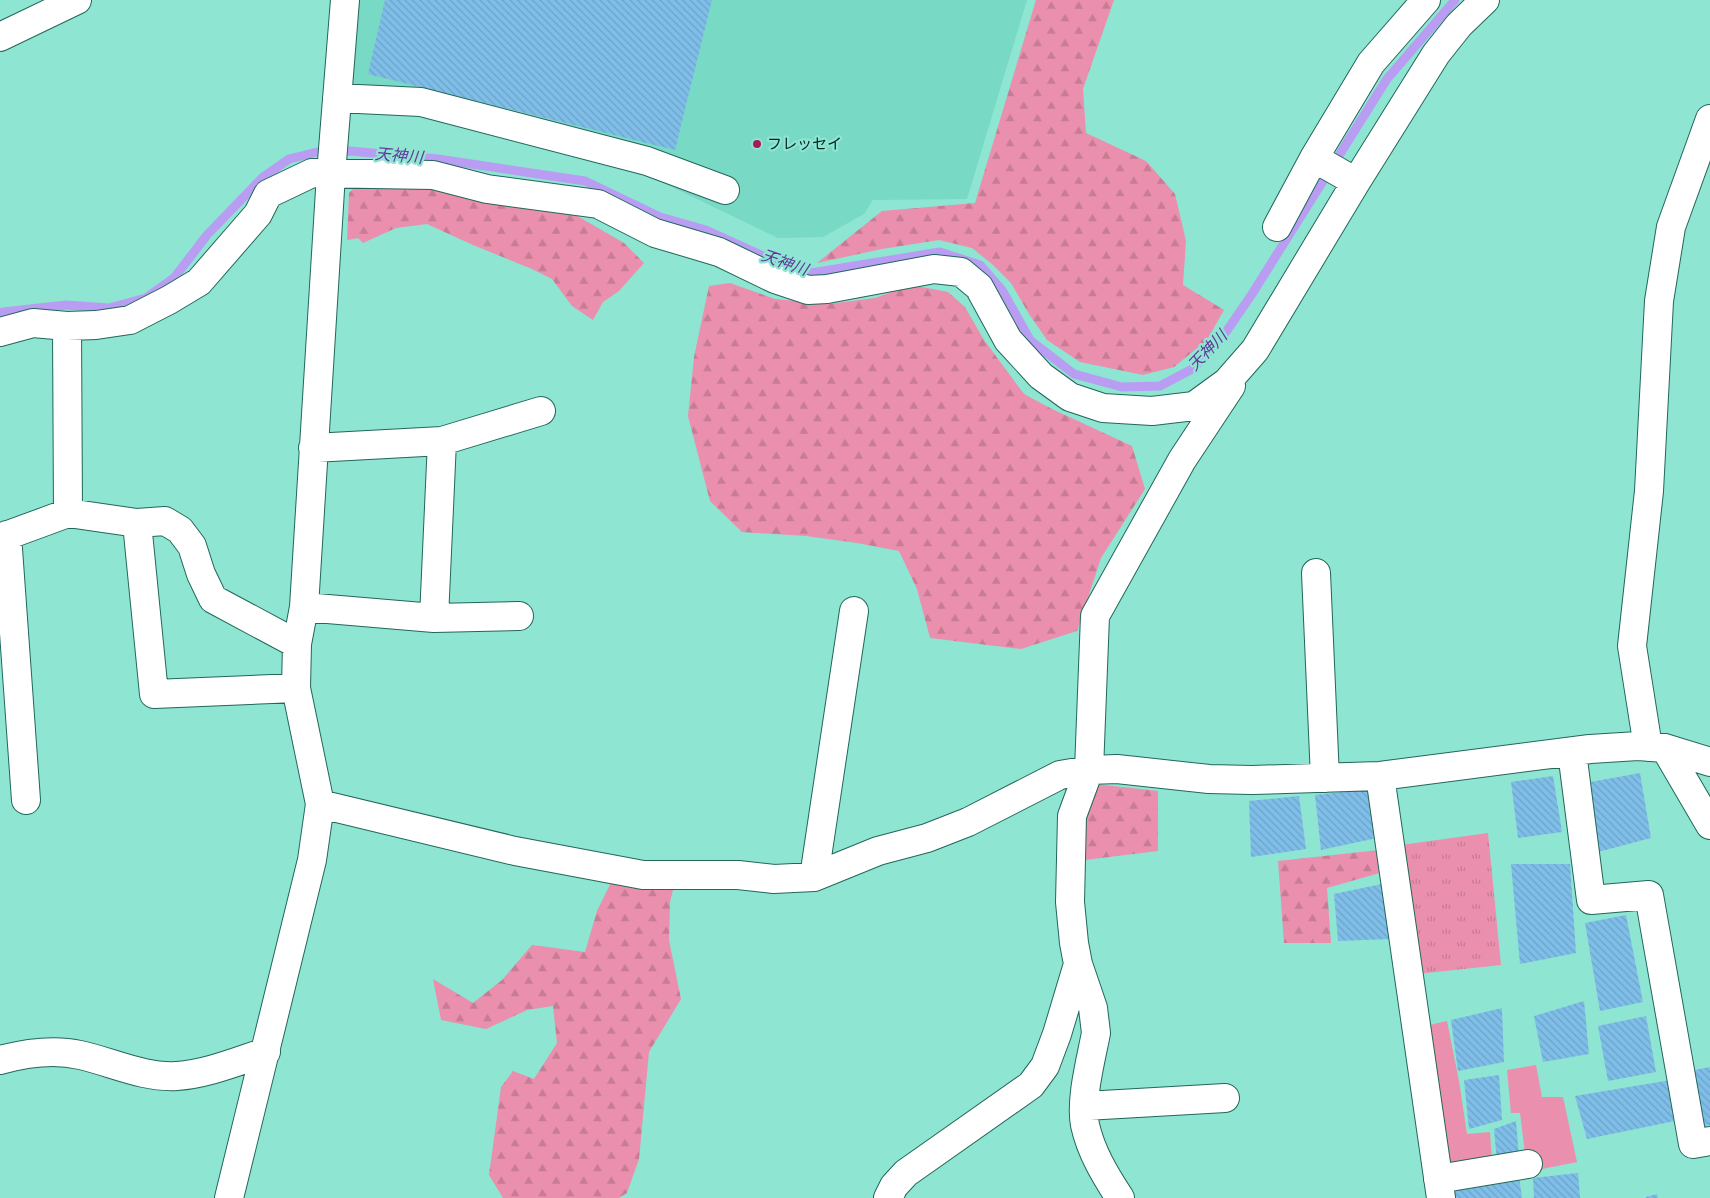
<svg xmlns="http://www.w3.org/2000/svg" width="1710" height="1198" font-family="Arial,'Noto Sans JP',sans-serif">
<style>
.built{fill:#78d9c4}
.grass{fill:url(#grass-tufts)}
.forest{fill:url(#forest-firs)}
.green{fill:#ea8fad}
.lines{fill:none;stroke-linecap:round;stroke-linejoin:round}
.stream{stroke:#b99df3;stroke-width:9}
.building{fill:url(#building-back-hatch)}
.minor-casing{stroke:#22675a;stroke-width:30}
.major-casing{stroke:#22675a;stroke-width:30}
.minor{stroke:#fff;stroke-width:28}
.major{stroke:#fff;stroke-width:28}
.poi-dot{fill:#a71b5d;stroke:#8ee5d2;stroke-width:2}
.labels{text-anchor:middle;stroke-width:4.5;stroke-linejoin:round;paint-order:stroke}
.poi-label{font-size:15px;fill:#00251e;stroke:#8ee5d2;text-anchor:start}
.water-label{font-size:16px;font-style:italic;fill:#61399c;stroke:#8ee5d2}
</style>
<defs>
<pattern id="grass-tufts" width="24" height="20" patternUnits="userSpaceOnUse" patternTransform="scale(1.25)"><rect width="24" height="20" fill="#ea8fad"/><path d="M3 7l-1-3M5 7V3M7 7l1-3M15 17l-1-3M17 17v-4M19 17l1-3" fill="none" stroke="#c77b94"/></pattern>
<pattern id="forest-firs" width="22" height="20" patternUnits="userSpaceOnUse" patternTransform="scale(1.25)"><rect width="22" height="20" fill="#ea8fad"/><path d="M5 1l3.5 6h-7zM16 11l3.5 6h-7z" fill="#c77b94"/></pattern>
<pattern id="building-back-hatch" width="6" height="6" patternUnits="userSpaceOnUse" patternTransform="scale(1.25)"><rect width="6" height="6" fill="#7fbee8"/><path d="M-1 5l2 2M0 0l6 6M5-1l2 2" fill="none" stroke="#6ca3c7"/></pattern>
</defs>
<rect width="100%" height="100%" fill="#8ee5d2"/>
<path class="built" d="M353 0H1027L967 199 873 200 864 214 823 237 778 238 643 173 419 114 350 113 346 65Z"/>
<path class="grass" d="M1488 833 1501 965 1417 974 1401 845Z"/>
<path class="forest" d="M1036 0H1114L1083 89 1086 133 1146 161 1175 194 1186 241 1183 285 1224 310 1207 340 1174 367 1143 375 1080 362 1047 340 1029 314 1011 283 992 264 972 248 939 240 882 249 817 263 882 211 975 203Z
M433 184 560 206 624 243 644 263 619 291 603 302 593 320 572 306 552 279 532 269 473 245 427 224 396 228 363 243 358 238 347 240 349 193 356 186Z
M730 283 775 299 829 304 875 298 912 285 948 292 965 307 984 340 1024 394 1052 409 1132 446 1145 489 1101 558 1077 631 1021 649 930 638 917 589 899 551 857 543 806 536 742 532 710 501 688 416 694 357 709 286Z
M1095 784 1158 791V851L1085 860 1080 821Z
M1379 850 1383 872 1327 888 1331 943H1284L1278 861Z
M621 862 677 874 670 902 669 940 681 999 649 1052 639 1159 627 1193 619 1198H503L489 1175 501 1087 513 1071 534 1079 557 1043 553 1006 527 1010 486 1029 441 1020 433 979 473 1003 502 980 532 945 585 952 597 911Z"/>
<path class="green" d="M1447 1021 1459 1081 1467 1134 1490 1132 1492 1162 1442 1173 1421 1027Z
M1536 1065 1542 1097H1563L1577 1162 1537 1170 1536 1153H1525L1520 1113H1511L1507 1070Z"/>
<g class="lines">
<path class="stream" d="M0 313 3 312 66 305 109 308 146 298 174 278 207 235 262 178 289 159 317 152 350 151 438 159 585 181 660 217 706 230 774 261 811 273 940 252 980 265 1002 290 1030 340 1074 374 1122 387 1160 386 1194 368 1226 332 1252 294 1387 79 1455 0"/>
</g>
<path class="building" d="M385 0H712L675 150 368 74Z
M1640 773 1651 838 1598 852 1585 783Z
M1553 776 1562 832 1518 838 1511 782Z
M1370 789 1377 838 1321 850 1315 795Z
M1299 796 1306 849 1251 857 1249 801Z
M1511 864H1570L1576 953 1520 964Z
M1382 884 1391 939 1338 941 1334 894Z
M1626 915 1643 1002 1600 1011 1585 923Z
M1584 1001 1589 1054 1543 1062 1534 1016Z
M1502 1008 1504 1062 1458 1071 1451 1020Z
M1646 1016 1656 1072 1608 1081 1598 1026Z
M1710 1067V1125L1700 1127 1689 1071Z
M1499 1075 1502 1120 1469 1129 1464 1080Z
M1671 1080 1675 1121 1587 1139 1575 1096Z
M1516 1121 1519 1156 1497 1162 1494 1129Z
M1578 1173 1580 1198H1534L1533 1178Z
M1519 1176 1522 1198H1454L1453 1186Z
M1657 1194 1658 1198H1646V1197Z"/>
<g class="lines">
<defs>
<path id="minor" d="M337 98 421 102 647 161 725 190
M1314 158 1356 182
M1277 227 1314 158 1371 63 1426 0
M67 326 68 513
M0 332 33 323 67 326 96 325 130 320 169 300 199 282 258 214 268 194 312 173 433 175 487 189 598 204 655 233 719 252 775 279 808 290 827 289 934 269 961 272 979 287 1008 340 1041 376 1070 397 1103 408 1152 411 1194 406 1227 382 1255 350 1356 182 1436 54 1459 25 1485 0
M313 448 442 441 541 411
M137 523 154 694 296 688
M7 535 26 800
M0 538 68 513 137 523 165 521 180 530 192 546 201 574 213 599 297 644
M1316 573 1325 778
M304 607 434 618 519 616
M434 618 442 441
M1648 747 1632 646 1649 491 1659 301 1671 227 1710 119
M1665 748 1710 825
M1572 752 1591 900 1649 895 1693 1144 1710 1141
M1380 776 1441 1198
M320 804 515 851 643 875H738L774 879 814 877 878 851 927 838 968 822 1060 775 1089 770 1117 769 1209 779 1252 780 1380 776 1590 749 1638 746 1665 748 1710 762
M814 877 854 611
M0 1060C26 1053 54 1049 80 1055 112 1062 143 1078 177 1076 207 1074 238 1061 266 1052
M1085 1106 1225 1098
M1438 1179 1528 1164
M229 1198 312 860 320 804 296 688 297 644 304 607 331 174 345 0
M888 1198 894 1186 906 1173 1031 1085 1045 1066 1057 1034 1078 964
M1120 1198C1105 1175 1091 1152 1085 1125 1080 1100 1091 1059 1096 1033L1093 1008 1078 964 1074 943 1070 902 1072 816 1089 770 1095 616 1182 460 1231 386"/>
<path id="major" d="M0 37 77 0"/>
</defs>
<use href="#minor" class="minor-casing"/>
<use href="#major" class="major-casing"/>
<use href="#minor" class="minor"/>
<use href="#major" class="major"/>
</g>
<circle class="poi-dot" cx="757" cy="144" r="5"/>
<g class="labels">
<g class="poi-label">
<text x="767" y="149">フレッセイ</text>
</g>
<g class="water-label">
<text transform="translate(399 155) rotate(5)" y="6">天神川</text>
<text transform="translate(785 262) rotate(19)" y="6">天神川</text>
<text transform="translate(1207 350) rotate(-46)" y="6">天神川</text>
</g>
</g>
</svg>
